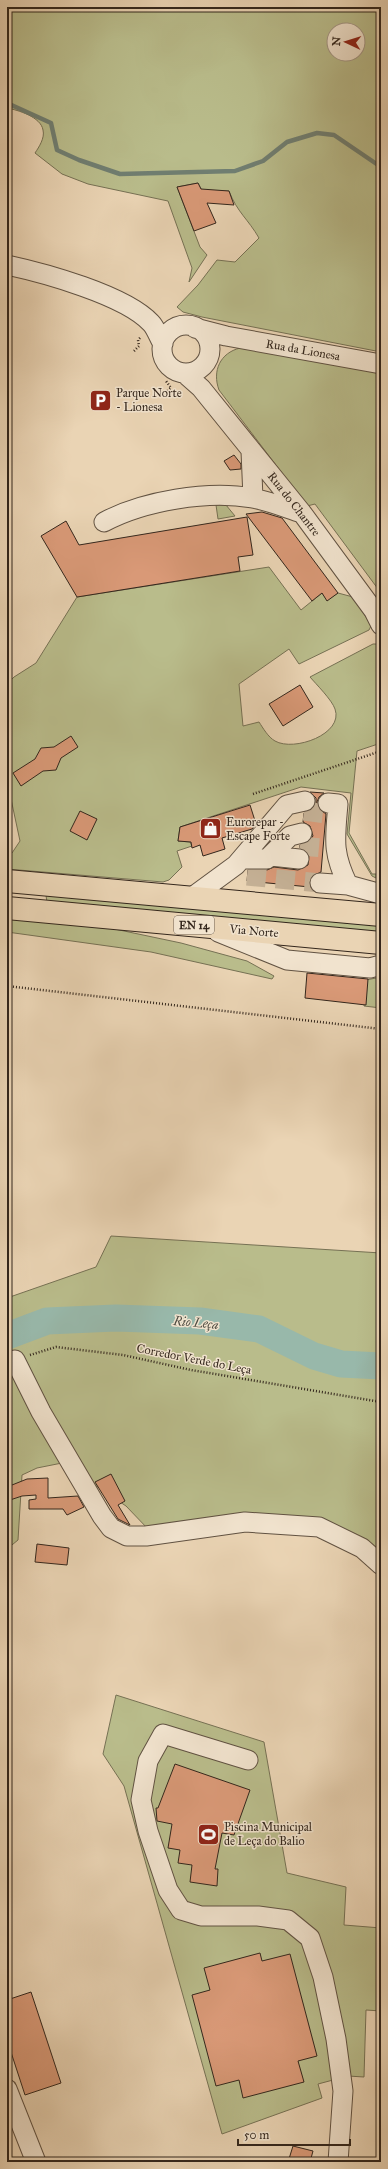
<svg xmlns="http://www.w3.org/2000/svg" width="388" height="2169" font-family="'IM FELL Great Primer',serif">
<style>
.green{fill:#b9bc8b;stroke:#767154;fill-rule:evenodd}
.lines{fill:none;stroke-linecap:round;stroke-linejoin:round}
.stream{stroke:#707e71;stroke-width:4.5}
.river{stroke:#98b8aa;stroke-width:27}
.building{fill:#d99977;stroke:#33261c}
.minor-tunnel{stroke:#c5b196;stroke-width:19;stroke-dasharray:19 10;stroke-linecap:butt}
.minor-casing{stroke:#615242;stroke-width:21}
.highway-casing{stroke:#33261c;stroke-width:24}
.path{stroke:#33261c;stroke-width:2.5;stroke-dasharray:1 2;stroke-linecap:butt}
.minor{stroke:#f1e3ce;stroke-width:19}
.highway{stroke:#ead4b4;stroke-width:22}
.labels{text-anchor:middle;stroke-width:3;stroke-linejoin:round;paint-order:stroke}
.shield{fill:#f1e3ce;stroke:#6c5f51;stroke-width:1}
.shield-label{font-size:11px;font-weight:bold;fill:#33261c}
.street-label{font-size:12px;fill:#33261c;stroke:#f1e3ce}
.poi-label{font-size:12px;fill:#33261c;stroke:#f1e3ce;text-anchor:start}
.water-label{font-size:13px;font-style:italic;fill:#4c4a40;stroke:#f1e3ce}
</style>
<rect width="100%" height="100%" fill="#ead4b4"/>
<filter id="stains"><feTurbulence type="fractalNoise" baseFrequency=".005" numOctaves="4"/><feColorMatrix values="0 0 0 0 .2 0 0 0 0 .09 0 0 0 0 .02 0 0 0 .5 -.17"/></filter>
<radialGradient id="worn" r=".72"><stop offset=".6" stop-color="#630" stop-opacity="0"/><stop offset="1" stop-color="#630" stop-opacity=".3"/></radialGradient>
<path class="green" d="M7 7H381V352L202 317 183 312 177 307 198 285 217 260 235 262 259 238C248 219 237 212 229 191H202L198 183 177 187 200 247 207 255 189 282 192 268 168 201 88 184 62 174 35 153C39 147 45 138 43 130 41 117 18 110 7 108ZM334 30H358V54H334Z
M240 348 381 372V593L315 504 307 506 219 390C212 371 220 353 240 348Z
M216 505H226L235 516 218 519Z
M269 567 301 610 322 593 327 600 338 593 353 597 357 601 371 626 369 630 299 664 289 649 239 684 243 726 259 722C263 728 268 737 275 741 294 752 344 734 335 709 332 700 316 684 310 677L373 644H379L381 646V743L357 751 349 833 372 874H376V878L372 876 347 834 351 793 301 787 180 827 178 841 190 842 192 846 177 851 182 867 169 880 163 882 7 869V853H12L20 841 11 799 7 796V684L14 677 36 663 77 597Z
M46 895 381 926V932L47 903Z
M7 918 105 927 181 943 247 961 274 976 272 979 151 952 7 932Z
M381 977V1008L364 1006 366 980Z
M111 1236 381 1253V1567L304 1519 149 1530 126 1506 62 1463 37 1468 22 1475 18 1540 7 1549V1298L96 1267Z
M116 1695 264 1742 287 1873 346 1887 344 1925 381 1928V2011L366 2010 364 2077 348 2076 318 2084 322 2098 222 2134 124 1786 103 1754Z"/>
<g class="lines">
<path class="stream" d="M7 103 51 123 57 150 79 160 120 174 235 171 263 161 287 142 317 133 334 135 381 167"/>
<path class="river" d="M7 1336 47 1321 116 1318 200 1321 259 1329 314 1356 341 1364 381 1366"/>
</g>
<path class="building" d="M198 183 201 189 229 191 234 205 207 203 216 223 194 231 177 187Z
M234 455 241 464V469L230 470 224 461Z
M262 512 282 518 338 593 327 601 322 593 312 601 246 514Z
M247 517 253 555 238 557 240 571 77 597 41 536 66 521 79 545Z
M300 685 313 707 283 726 269 704Z
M71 736 78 747 61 758 56 770 43 771 21 786 13 773 35 759 41 748 54 747Z
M310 792 324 793 319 797 317 802 318 808 326 814 321 872 311 877 310 887 247 881 248 870H267L274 867 298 870 308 865 309 854 300 848V845L309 841 313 836 310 826 303 822 304 813 312 809 316 804V798Z
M250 805 256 824 252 829 222 838 225 849 203 856 200 845 192 848 191 842 178 841 180 827Z
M80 811 97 819 87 840 70 831Z
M307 973 368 979 366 1005 305 998Z
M111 1474 125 1501 118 1505 130 1525 118 1519 95 1482Z
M48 1478V1498L78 1496 84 1507 67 1515 63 1509H29V1500L36 1499V1495L22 1496 7 1501V1487L27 1479Z
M37 1544 69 1548 67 1565 35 1562Z
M175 1764 250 1790 234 1835 222 1833 215 1869H218L217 1886 190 1882 192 1865 178 1863 180 1850 168 1848 172 1824 157 1821 156 1808H158Z
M260 1953 262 1961 290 1954 317 2056 298 2061 304 2082 243 2098 239 2080 216 2086 192 1995 210 1990 204 1968Z
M31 1992 61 2083 25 2095 7 2040V2000Z
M293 2146 313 2151 310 2162H288Z"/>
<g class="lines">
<path class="minor-tunnel" d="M304 811 327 814
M300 846 323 848
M247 876 320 883"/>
<defs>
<path id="minor" d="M7 265C44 273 125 295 151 323 156 328 159 338 163 344
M162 349a24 24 0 1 1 48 0a24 24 0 1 1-48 0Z
M195 328 226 336 381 364
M184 373 201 388 302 513 374 611 381 625
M251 451 253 498
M104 522C143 501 208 490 252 498 269 501 286 508 302 513
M328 803 338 804C335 839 332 852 348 885
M271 856 299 859
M242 859H267L290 836 302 833
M320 883 348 885 381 894
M191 898 236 865 287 805 305 801
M218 932 287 960 370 968 381 965
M15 1360 41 1412 102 1516 111 1528 127 1536H146L245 1522 319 1527 362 1548 381 1565
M248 1760 163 1734 148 1761 141 1800 148 1831 168 1890 181 1910 201 1916H258L288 1920 310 1938 323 1977 336 2039 343 2091 338 2162
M7 2089 36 2162"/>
<path id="highway" d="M7 881 381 915
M7 908 381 943"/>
</defs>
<use href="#minor" class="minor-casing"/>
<use href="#highway" class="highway-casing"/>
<path class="path" d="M134 351 139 346 138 340 141 337
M165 393 171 388 166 381
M253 794 381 751
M7 986 381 1029
M30 1355 56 1347 123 1355 191 1370 381 1402"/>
<use href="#minor" class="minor"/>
<use href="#highway" class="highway"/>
</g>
<defs>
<symbol id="parking-square" viewBox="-11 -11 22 22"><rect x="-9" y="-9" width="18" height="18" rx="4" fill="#8f2418" stroke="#f1e3ce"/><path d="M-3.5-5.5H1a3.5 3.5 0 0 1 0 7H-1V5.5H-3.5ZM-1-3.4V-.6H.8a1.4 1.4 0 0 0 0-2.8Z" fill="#fff"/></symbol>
<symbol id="shop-square" viewBox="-11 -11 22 22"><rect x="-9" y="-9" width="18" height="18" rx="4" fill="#8f2418" stroke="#f1e3ce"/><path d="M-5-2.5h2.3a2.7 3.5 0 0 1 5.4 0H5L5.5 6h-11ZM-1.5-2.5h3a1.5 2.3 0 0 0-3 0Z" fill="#fff"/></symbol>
<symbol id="stadium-square" viewBox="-11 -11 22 22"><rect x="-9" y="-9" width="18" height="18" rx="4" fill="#8f2418" stroke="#f1e3ce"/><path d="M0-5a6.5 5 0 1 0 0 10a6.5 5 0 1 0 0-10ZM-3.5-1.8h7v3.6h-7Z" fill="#fff"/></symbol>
</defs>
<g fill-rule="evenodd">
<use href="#parking-square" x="88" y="388" width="25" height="25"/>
<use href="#shop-square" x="198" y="816" width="25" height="25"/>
<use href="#stadium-square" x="196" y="1822" width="25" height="25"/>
</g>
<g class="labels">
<rect class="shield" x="174" y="916" width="40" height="18" rx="3"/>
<g class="shield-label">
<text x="194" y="929">EN 14</text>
</g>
<g class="street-label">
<text transform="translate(303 350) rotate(10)" y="4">Rua da Lionesa</text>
<text transform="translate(294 504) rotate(52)" y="4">Rua do Chantre</text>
<text transform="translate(254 931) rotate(5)" y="4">Via Norte</text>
<text transform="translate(194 1359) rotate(11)" y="4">Corredor Verde do Leça</text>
</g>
<g class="poi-label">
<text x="116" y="397">Parque Norte<tspan x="116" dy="14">- Lionesa</tspan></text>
<text x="226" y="826">Eurorepar -<tspan x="226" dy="14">Escape Forte</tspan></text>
<text x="224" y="1831">Piscina Municipal<tspan x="224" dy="14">de Leça do Balio</tspan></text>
</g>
<g class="water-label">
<text transform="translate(196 1322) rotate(5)" y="5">Rio Leça</text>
</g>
</g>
<rect width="388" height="2169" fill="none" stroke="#ead4b4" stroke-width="24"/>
<rect x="8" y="8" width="372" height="2153" fill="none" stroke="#33261c" stroke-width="2"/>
<rect x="12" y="12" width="364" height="2145" fill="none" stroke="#33261c"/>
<g transform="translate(346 42) rotate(274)"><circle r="19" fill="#f1e3ce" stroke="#a59787"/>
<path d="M0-3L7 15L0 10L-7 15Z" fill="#8f2418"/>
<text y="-6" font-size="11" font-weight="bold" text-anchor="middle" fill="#33261c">N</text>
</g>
<path d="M238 2139v6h112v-6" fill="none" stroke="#33261c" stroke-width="2"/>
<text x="244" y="2139" font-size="12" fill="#33261c" stroke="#f1e3ce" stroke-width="3" paint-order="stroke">50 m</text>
<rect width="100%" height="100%" filter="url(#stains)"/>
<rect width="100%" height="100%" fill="url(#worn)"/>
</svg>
